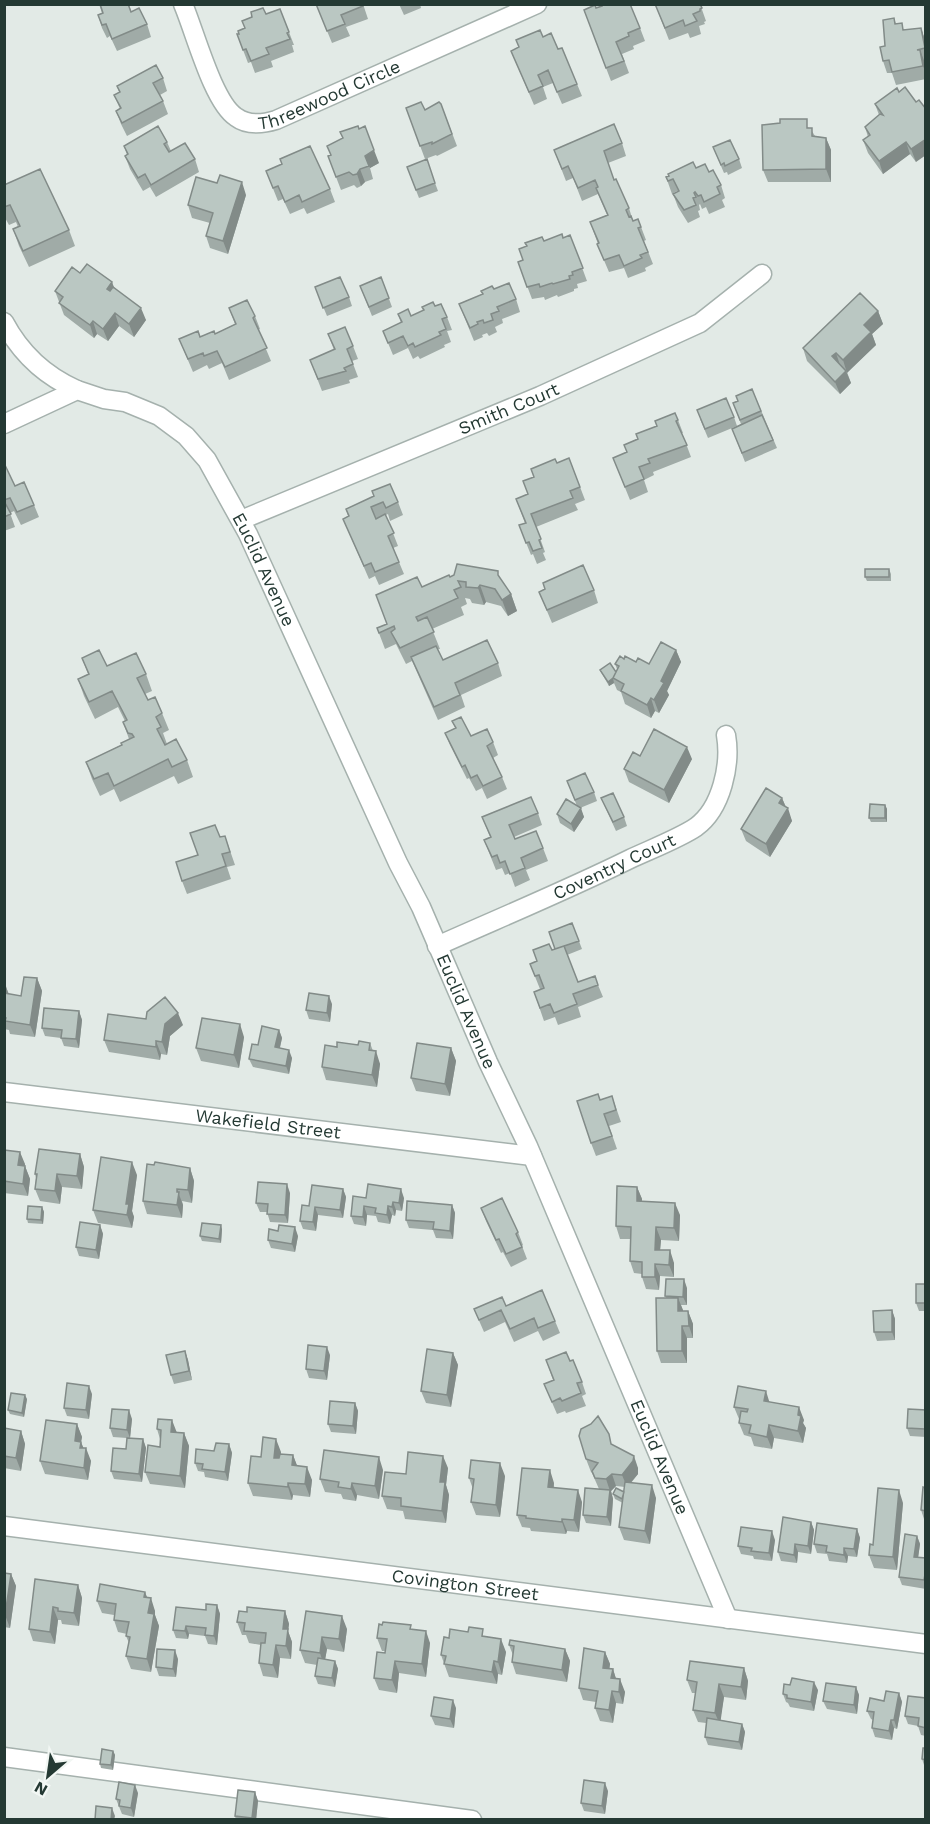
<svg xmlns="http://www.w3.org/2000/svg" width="930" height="1824" font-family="'Work Sans',sans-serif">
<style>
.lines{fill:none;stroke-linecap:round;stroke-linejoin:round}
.minor-casing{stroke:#a5b1ad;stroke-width:21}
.minor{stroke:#fff;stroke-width:18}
.wall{fill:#a0aba7}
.shaded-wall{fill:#828b88}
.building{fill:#bac7c2;stroke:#828b88;stroke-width:1.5}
.labels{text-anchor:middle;stroke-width:6;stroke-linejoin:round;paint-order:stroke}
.street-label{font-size:18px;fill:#243933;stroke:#f2f7f4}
</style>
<rect width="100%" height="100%" fill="#e2eae6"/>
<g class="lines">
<defs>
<g id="minor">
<path id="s1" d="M183 4C195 32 213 102 236 117 248 126 263 124 276 120L537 4"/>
<path d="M4 322C21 354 45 376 77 390"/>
<path id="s2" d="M4 424 77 390 104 399 125 402 159 416 186 436 207 460 248 534 398 863 421 907 488 1062 528 1146 728 1619"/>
<path id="s3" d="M241 520 540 396 700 323 762 274"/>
<path id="s4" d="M437 946C502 917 567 890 630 859 649 850 680 838 696 827 722 808 731 764 726 735"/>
<path id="s5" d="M4 1092 532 1156"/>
<path id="s6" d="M4 1526 926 1644"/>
<path d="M4 1757 472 1820"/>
</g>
</defs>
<use href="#minor" class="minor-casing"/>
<use href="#minor" class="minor"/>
</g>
<path class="wall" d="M99 4H129L131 11 147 24 151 37 117 51 110 36 107 38 102 28 98 15 102 13Z
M316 4H363L368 19 346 27 350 36 332 43Z
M399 4H420L421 8 404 15Z
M655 4H700L706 21 704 22 705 24 699 26 701 34 690 38 688 33 669 40Z
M602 6 640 28 645 41 633 46 634 49 622 54 629 73 611 81 584 10 596 8Z
M280 9 294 45H292L294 52 271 61 273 67 255 73 251 62 248 63 237 34H239L245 28 266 14Z
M894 18 896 24 904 30 921 28 926 42V62H924L926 67V79L896 85 892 73H887L883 61 885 46Z
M543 37 558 49 577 84 582 96 562 104 553 83 543 87 547 99 534 105 511 51Z
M163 78 167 91 160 95 163 101 168 114 127 136 121 124 116 111 120 109 114 95 119 92 117 86Z
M899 92 916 102V162L910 154 883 174 868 153 863 140 868 137 865 127 879 115 875 104Z
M441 104 457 146 437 156 436 155 425 159 406 108 425 110Z
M780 123 810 128 815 136 826 138 831 150V182H768L763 170Z
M167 142 171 151 195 159 199 172 156 197 150 187 143 191 130 169 125 156 127 155 124 146Z
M622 143 626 156 608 163 614 180 629 208 633 221 638 219 646 240 644 241 653 264 645 268 646 271 628 278 624 268 609 272 597 244H598L590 222 607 215 598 194 582 201 573 178 566 181 554 150Z
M713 147 739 159 742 168 728 175 727 172 724 173Z
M328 156 379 163 370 168 373 179 365 182 361 186 357 188 354 185 341 190Z
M407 167 435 183 438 191 419 198Z
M696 168 709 172 721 185 725 198 722 200 725 207 709 214 706 207 702 209 700 204 699 205 700 210 698 211 700 217 688 223 678 207 673 194 678 192 677 191 672 194 666 177Z
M266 171 330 189 335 202 307 214 304 208 290 214 283 199 278 201Z
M4 185 69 230 75 246 29 267 19 246 13 229 18 227 16 222 9 225 4 216Z
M246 195 228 254 210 248 206 236 210 223 192 218 188 205Z
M570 235 587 281 577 284 578 288 574 289V291L558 297 557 295 545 300 544 297 532 299 518 262 523 260 544 241 563 238Z
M80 273 112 282 114 287 146 320 134 337 119 326 108 341 97 334 94 338 64 315 55 291Z
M381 277 392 307 372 316 360 286Z
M315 287 349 297 352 306 327 316Z
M494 289 516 299 520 312 502 319 503 323 495 327 497 332 489 336 487 333 482 335 483 337 474 341 459 304Z
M435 306 447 317 452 330 447 331 451 342 444 345 445 347 420 359 418 356 413 359 408 348 393 355 383 331 401 323 398 314 411 316Z
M229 308 255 316 260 329 258 330 271 361 229 380 222 363 209 369 207 365 193 372 179 339 215 334 235 324Z
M878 311 883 324 872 334 876 345 847 372 851 383 840 394 807 361 803 348Z
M328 334 353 346 358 359 352 361 358 377 349 380 350 383 322 391 310 360 334 350Z
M752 389 777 448 745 462 732 429 741 424 733 403 738 401Z
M734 417 737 426 708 438 700 419Z
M678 420 683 433H682L691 457 653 472 654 475 644 480 648 492 630 500 613 458 627 452 624 445Z
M569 458 585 500 575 504 578 510 536 527 545 552 543 553 546 560 537 564 533 554 531 555 519 525 525 523 516 499 528 494 523 481 534 477 557 463Z
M4 463 15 486 34 505 39 517 21 525 14 511 10 513 15 527 4 531Z
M374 497 398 502 403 515 390 521 388 514 386 515 398 546 393 548 404 574 379 585 375 576 369 579 343 519 348 516 346 509Z
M889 569 891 574V581H867L865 577Z
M450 577 502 581 511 594 517 611 508 616 501 606 486 602 484 605 472 603 470 599 465 598 467 604 461 607 464 615 432 629 440 649H438L443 660 498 663 502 676 461 695 465 707 438 720 412 661 406 664 396 644 385 649 377 628 387 624 422 587Z
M545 589 594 590 598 603 552 623 539 592Z
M676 650 681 662 667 691 669 695 659 713 655 711 651 718 625 704 621 692 617 690 614 683 609 686 602 674 600 670 616 672 617 669 615 664 624 659 636 662 649 664Z
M82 658 107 666 146 674 152 691 145 694 148 700 162 713 169 730 163 733 167 744 164 745 187 760 193 777 178 784 174 776 120 802 114 789 100 796 92 779 86 762 121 745 129 739 123 722 125 721 118 707 95 719 84 696 78 679 88 674Z
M452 721 471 736 493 742 498 755 493 758 502 777 507 789 487 799 482 788 476 791 469 778 467 779 450 745 445 733 455 728Z
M640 756 692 759 669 803 629 782 624 769Z
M567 781 594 792 597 801 580 808 584 817 574 832 560 823 557 814 577 806Z
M601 798 624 817 627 826 616 831Z
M782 798 792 821 770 857 746 841 741 829Z
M885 805 887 809V822H871L869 818Z
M538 813 542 825 514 837 515 839 543 848 548 861 526 870 530 880 515 887 510 873 505 875 502 868 496 870 484 840 490 837 482 817Z
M225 836 235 865 227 867 231 879 187 894 182 881 198 855 220 837Z
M572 923 582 949 567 955 578 982 598 985 603 997 578 1007 581 1017 558 1025 555 1017 544 1021 534 992 543 988 540 989 530 964 537 961 552 950 555 949Z
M37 978 42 991 35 1037 10 1034 9 1030 4 1029V983L9 994 21 996Z
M332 1004 330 1022 309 1019 306 1010Z
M79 1011 82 1020 79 1048 64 1046 61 1038 45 1036 42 1028Z
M183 1025 170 1036 167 1055 161 1054 160 1060 109 1052 104 1040Z
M279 1030 282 1038 280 1048 292 1058 289 1074 253 1067 249 1059 258 1045Z
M244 1037 239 1068 201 1061 196 1048Z
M370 1043 373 1051 380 1064 377 1087 326 1080 322 1067 337 1047 358 1045Z
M451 1048 456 1061 450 1096 416 1091 411 1078Z
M612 1096 621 1122 609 1126 617 1149 596 1156 591 1143 600 1100Z
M4 1150 25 1164 24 1166H25L30 1179 28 1196 4 1193Z
M80 1154 84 1167 82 1189 62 1187 60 1204 40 1201 35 1189 36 1178 35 1174Z
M190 1168 194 1181 192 1203 182 1201 183 1205 182 1218 147 1214 143 1201Z
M137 1175 132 1211 134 1217 132 1228 98 1223 93 1210Z
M637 1187 642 1199V1202L680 1215 679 1241 661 1240 660 1250 674 1263V1277L660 1276 659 1290 646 1289 642 1277V1274L634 1273 630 1261 631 1239H620L616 1226Z
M343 1189 346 1197 343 1218 318 1215 316 1231 303 1229 300 1221 309 1206Z
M290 1193 288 1223 270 1222 267 1212H260L256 1203Z
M366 1198H404L402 1211 396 1210 395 1216 392 1215 390 1224 378 1222 376 1216 367 1215 366 1226 354 1224 351 1216Z
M452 1205 455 1213 453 1239 436 1238 433 1230 409 1228 406 1220Z
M42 1207 44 1212 43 1224 28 1223 27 1219Z
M481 1208 518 1232 523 1245 522 1246 527 1259 511 1267 503 1252 501 1253 486 1221Z
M100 1225 103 1234 99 1259 79 1256 76 1247Z
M222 1229 221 1243 202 1241 200 1236Z
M298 1236 295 1252 271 1248 268 1240Z
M926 1284V1311H919L916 1303Z
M687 1288V1305H681L683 1311H688L693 1324V1338H687V1363H661L657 1351 666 1298 665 1296Z
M506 1306 555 1321 560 1333 543 1341 538 1331 514 1342 505 1322 484 1332 474 1309Z
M892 1310 895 1319V1340L877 1341 874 1332Z
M185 1351 188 1360 192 1380 174 1384 171 1375Z
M453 1353 458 1365 451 1407 426 1403 421 1391Z
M330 1355 327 1380 309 1378 306 1369Z
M546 1360 570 1361 582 1382 586 1394 582 1396 586 1406 566 1413 565 1411 557 1414 544 1384 553 1380Z
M92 1394 89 1419 67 1416 64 1408Z
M27 1399 24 1417 10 1414 8 1410Z
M770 1402 804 1420 803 1423 806 1428 803 1443 774 1438 772 1449 754 1446 751 1437 744 1435 739 1423 740 1419H739L734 1407Z
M355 1403 358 1411 356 1434 331 1432 328 1424Z
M926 1410V1437L910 1436 907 1428Z
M132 1419 130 1438 143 1439 146 1448 142 1482 114 1479 111 1471 126 1449 127 1438 113 1437 110 1428Z
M77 1424 82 1437 81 1442 83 1448 91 1461 88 1480 45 1474 40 1461Z
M4 1428 21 1431 25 1444 21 1471 4 1468Z
M157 1429 184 1433 189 1446 185 1488 150 1484 145 1472 160 1447V1439Z
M229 1444 232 1453 228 1481 205 1477 204 1472 198 1471 195 1463Z
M613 1445 638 1468V1474L631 1483 656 1498 650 1544 624 1540 619 1527 623 1503 615 1499 613 1494 624 1492 625 1487 616 1486 611 1491 613 1499 611 1526 586 1523 583 1515 599 1489 592 1473 591 1472 586 1459Z
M281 1452V1454L293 1455 297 1466 312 1480 310 1497 293 1495 292 1500 253 1496 248 1483 261 1457Z
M448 1468 446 1485 449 1495 446 1523 405 1519 403 1511 387 1509 382 1496 406 1474Z
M383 1470 379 1499 357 1495 356 1501 343 1499 341 1494 325 1492 320 1479Z
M505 1476 500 1517 476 1515 471 1502 473 1489 469 1478Z
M554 1483V1487L582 1502 579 1532 567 1531 566 1534 531 1531 530 1528 522 1527 517 1515Z
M926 1488V1519H924L921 1510Z
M903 1503 897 1570 874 1568 869 1555 873 1545Z
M811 1522 814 1530 811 1554 798 1552 797 1563 781 1561 778 1552Z
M857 1529 860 1538 857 1557 848 1556 847 1563 829 1561 827 1554 817 1553 814 1544Z
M917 1536 920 1544 918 1558H926V1589L902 1585 899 1577Z
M775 1540 772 1561 754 1559 753 1556 741 1554 738 1546Z
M4 1573 11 1574 16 1586 10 1628 4 1627Z
M78 1585 82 1598 79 1626 62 1624 61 1620H58L55 1644 33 1641 29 1629Z
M145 1592 147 1598 155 1611V1615L159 1626 151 1672 131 1669 126 1656 129 1643 126 1636 127 1634 118 1632 114 1620V1615L102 1613 97 1601Z
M217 1605 220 1614 217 1645 208 1644 205 1636 189 1634 188 1639 176 1638 173 1630 206 1610Z
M285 1611 289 1624 288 1631 292 1642 291 1659 280 1658 278 1678 263 1676 259 1663 261 1645 249 1643 246 1635H242L237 1622 247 1612Z
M306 1611 347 1629 344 1652 327 1649 325 1659 335 1661 338 1669 335 1687 318 1684 315 1676 317 1665 305 1663 300 1650Z
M412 1629 430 1643 426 1677 399 1673 397 1693 379 1690 374 1678 385 1651H382L377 1638Z
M486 1636 506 1652 502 1675 498 1674 497 1684 449 1677 441 1655 449 1638Z
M509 1645 565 1649 570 1661 567 1682 516 1674 512 1662 513 1655Z
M605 1652 610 1664 609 1669H613L616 1679 625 1692 623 1704 616 1703 613 1723 600 1721 595 1708 596 1702 583 1700 579 1688Z
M178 1659 176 1677 159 1676 156 1667Z
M744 1668 748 1681 746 1700 724 1697 720 1720 742 1724 745 1732 742 1750 708 1745 705 1737 706 1723 698 1722 693 1710 696 1693H692L687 1680Z
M856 1687 859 1695 857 1714 827 1709 823 1701Z
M818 1690 814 1711 790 1707 788 1703 786 1702 783 1694Z
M899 1693 902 1702 897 1729 894 1728 892 1740 875 1737 872 1728 873 1720 871 1719 867 1711Z
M926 1698V1736L921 1735 918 1726 908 1724 905 1716Z
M456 1708 454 1728 435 1725 431 1716Z
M926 1748V1778L924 1774 925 1768 922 1759Z
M113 1751 115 1755 113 1770 101 1768 100 1764Z
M608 1791 605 1814 584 1811 581 1803Z
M255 1792 258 1801 256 1820H236L235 1816Z
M138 1793 134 1817 122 1814 116 1799Z"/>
<path class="shaded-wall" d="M921 28 925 41 926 51 925 48Z
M920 50 925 63 926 73 923 66Z
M826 138 831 150V182L826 169Z
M926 139V155L916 162 911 149Z
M906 142 910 154 883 174 879 161Z
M374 150 379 163 370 168 365 156Z
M360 169 365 182 361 186 357 174Z
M242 182 246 195 228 254 223 241Z
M112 282 116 295 107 289Z
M141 308 146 320 134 337 129 324Z
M878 311 883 324 872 334 876 345 847 373 843 360 864 325Z
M115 313 119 326 108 341 103 329Z
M93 321 97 334 94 338 90 325Z
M836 353 840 365 832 356Z
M846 371 851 383 840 394 835 382Z
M480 585 486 602 484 605 478 588Z
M511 594 517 611 508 616 502 600Z
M676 650 681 662 667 691 669 695 659 713 654 700 661 681Z
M613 678 614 683 609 686 608 682Z
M651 698 655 711 651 718 647 705Z
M687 747 692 759 669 803 664 790Z
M782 798 787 810 788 808 792 821 770 857 766 844 779 803Z
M885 805 887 809V822L885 818Z
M581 808 584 817 574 832 571 824Z
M37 978 42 991 35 1037 30 1025Z
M5 983 9 996H4Z
M329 996 332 1004 330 1022 327 1013Z
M79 1011 82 1020 79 1048 76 1039Z
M178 1013 183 1025 170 1036 167 1055 162 1042 165 1024Z
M240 1024 244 1037 239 1068 234 1055Z
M279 1030 282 1038 278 1055 275 1047Z
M156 1041 161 1054 160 1060 156 1047Z
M451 1048 456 1061 450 1096 445 1084Z
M289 1050 292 1058 289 1074 286 1066Z
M376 1051 380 1064 377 1087 372 1075Z
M20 1152 25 1164 23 1178 18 1165Z
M80 1154 84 1167 82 1189 77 1176Z
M132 1162 137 1175 132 1211 134 1217 132 1228 127 1215 126 1204Z
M25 1166 30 1179 28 1196 23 1184Z
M190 1168 194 1181 192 1203 188 1190Z
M57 1174 62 1187 60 1204 55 1191Z
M287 1184 290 1193 288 1223 285 1215Z
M637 1187 642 1199 641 1214 637 1201Z
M177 1189 183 1205 182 1218 177 1205Z
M343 1189 346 1197 343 1218 340 1210Z
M401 1189 404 1198 402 1211 399 1203Z
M393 1202 396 1210 395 1216 392 1207Z
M675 1203 680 1215 679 1241 674 1228Z
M452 1205 455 1213 453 1239 450 1231Z
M364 1206 367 1215 366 1226 363 1217Z
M388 1206 392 1215 390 1224 387 1215Z
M42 1207 44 1212 43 1224 41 1220Z
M315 1207 318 1215 316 1231 313 1222Z
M100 1225 103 1234 99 1259 96 1250Z
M221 1225 222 1229 221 1243 219 1239Z
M295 1227 298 1236 295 1252 292 1244Z
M656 1227 661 1240 659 1262 655 1250Z
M670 1250 674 1263V1277L669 1265Z
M655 1264 660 1276 659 1290 655 1277Z
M684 1279 687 1288V1305L683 1297Z
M678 1298 683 1310V1323L678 1311Z
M892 1310 895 1319V1340L892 1332Z
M688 1311 693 1324V1338L689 1326Z
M682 1326 687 1338V1363L682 1351Z
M327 1347 330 1355 327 1380 324 1371Z
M185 1351 188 1360 192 1380 189 1371Z
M453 1353 458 1365 451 1407 447 1395Z
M89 1386 92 1394 89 1419 86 1410Z
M766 1391 770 1404 764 1401Z
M25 1395 27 1399 24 1417 22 1413Z
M355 1403 358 1411 356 1434 353 1426Z
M799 1407 804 1420 803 1423 806 1428 803 1443 798 1431V1415Z
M129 1410 132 1419 130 1438 127 1430Z
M172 1420 177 1433 171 1432Z
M77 1424 82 1437 81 1442 86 1454V1448L91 1461 88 1480 75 1441Z
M769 1425 774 1438 772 1449 767 1437Z
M21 1431 25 1444 21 1471 16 1458Z
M184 1433 189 1446 185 1488 180 1476Z
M143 1439 146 1448 142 1482 139 1474Z
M276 1439 281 1452 279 1470 274 1458Z
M229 1444 232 1453 228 1481 225 1472Z
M293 1455 298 1468 292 1465Z
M443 1456 448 1468 446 1485 449 1495 446 1523 442 1511 440 1482Z
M634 1456 638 1468V1474L627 1487 622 1475Z
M379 1457 383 1470 379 1499 375 1486Z
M500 1463 505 1476 500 1517 496 1505Z
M307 1467 312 1480 310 1497 305 1484Z
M550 1470 554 1483 552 1499 548 1487Z
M612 1474 616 1486 611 1491 613 1499 611 1526 607 1517 610 1491 606 1479Z
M288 1483 293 1495 292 1500 288 1487Z
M352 1483 357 1495 356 1501 351 1489Z
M652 1485 656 1498 650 1544 645 1531Z
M578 1490 582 1502 579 1532 574 1520Z
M899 1490 903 1503 897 1570 893 1557Z
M562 1519 567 1531 566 1534 562 1522Z
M811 1522 814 1530 811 1554 808 1546Z
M857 1529 860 1538 857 1557 854 1549Z
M772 1531 775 1540 772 1561 769 1553Z
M917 1536 920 1544 917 1565 914 1557Z
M795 1544 798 1552 797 1563 794 1555Z
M844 1548 848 1556 847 1563 844 1555Z
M11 1574 16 1586 10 1628 5 1615Z
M78 1585 82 1598 79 1626 74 1613Z
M145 1592 150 1605 151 1598 155 1611V1615L159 1626 151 1672 147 1659 144 1597Z
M217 1605 220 1614 217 1645 214 1636Z
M53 1607 58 1620 55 1644 50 1632Z
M285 1611 289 1624 288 1631 292 1642 291 1659 286 1646 283 1629Z
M342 1616 347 1629 344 1652 339 1639Z
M186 1626 189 1634 188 1639 185 1631Z
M426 1631 430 1643 426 1677 422 1664Z
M322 1637 327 1649 324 1666 320 1653Z
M501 1639 506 1652 502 1675 498 1662Z
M276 1645 280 1658 278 1678 273 1665Z
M565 1649 570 1661 567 1682 562 1670Z
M175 1650 178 1659 176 1677 173 1669Z
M605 1652 610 1664 608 1680 603 1668Z
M335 1661 338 1669 335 1687 332 1678Z
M395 1661 399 1673 397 1693 392 1680Z
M494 1661 498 1674 497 1684 492 1672Z
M744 1668 748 1681 746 1700 741 1687Z
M613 1669 617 1682 611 1678Z
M620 1679 625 1692 623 1704 619 1692Z
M814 1682 818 1690 814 1711 811 1702Z
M719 1684 724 1697 720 1725 715 1713Z
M856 1687 859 1695 857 1714 854 1705Z
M612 1691 616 1703 613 1723 609 1710Z
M899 1693 902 1702 897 1729 894 1720Z
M453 1700 456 1708 454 1728 450 1719Z
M891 1720 894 1728 892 1740 889 1731Z
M742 1724 745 1732 742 1750 739 1742Z
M113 1751 115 1755 113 1770 111 1765Z
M605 1783 608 1791 605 1814 602 1806Z
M135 1785 138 1793 134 1817 131 1808Z
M255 1792 258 1801 256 1820H252Z
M112 1808 115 1816 114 1820H111Z"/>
<path class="building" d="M100 4H128L131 12 139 8 147 24 112 39 106 24 102 25 98 15 103 13Z
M316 4H363V6L341 15 345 24 327 31Z
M601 4H630L640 28 628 33 629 36 616 42 624 61 606 68 584 10 595 5 596 8 602 6Z
M655 4H700L702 8 700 9V11L693 14 697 21 685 26 683 20 665 28Z
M263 8 266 14 280 9 289 32 287 33 290 39 266 48 269 54 251 61 246 49 243 50 237 34H239L238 31 245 28 242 21 252 17 251 12Z
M894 18 895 24 902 23 903 30 921 28 925 48 917 50H920L923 66 892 72 889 60 883 61 880 47 885 46 883 20Z
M540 30 543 37 551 33 558 49 562 48 577 84 557 92 548 70 538 75 543 86 529 92 511 51 519 47 516 40Z
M156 65 163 78 153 83 163 101 122 123 116 111 121 108 114 95 120 92 117 86Z
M905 87 916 102 919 100 926 109V139L911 149 906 142 879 161 863 140 870 135 865 127 880 114 883 115 875 104 897 88 899 92Z
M421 102 425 110 439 102 441 104 452 134 432 144V142L420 146 406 108Z
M780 119H807V128H812V136L826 138V169L763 170 762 125 780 123Z
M614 124 622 143 604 151 614 180 616 179 629 208 626 210 629 217 631 216 633 221 638 219 641 227 638 228 648 252 640 255 642 258 624 266 619 255 604 260 597 244 599 243 590 222 608 215 596 188 598 187 595 180 578 188 568 166 562 169 554 150Z
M158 126 167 142 164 144 169 152 185 143 195 159 151 185 145 174 138 178 125 156 128 154 124 146Z
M358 126 359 129 365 126 374 150 365 156 369 166 360 169 357 174 353 175 349 172 336 177 328 156 331 155 327 146 343 138 340 132Z
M730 140 739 159 725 166 724 163 721 165 713 147Z
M310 146 330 189 302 202 299 195 285 202 278 186 273 188 266 171 282 164 280 159Z
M427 159 435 183 416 190 407 167Z
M693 162 696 168 705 164 709 172 713 170 721 185 717 187 720 194 704 202 701 195 698 196 695 192 694 193 696 197 693 198 696 205 684 210 673 194 679 191 673 179 668 181 666 177 669 176 668 174Z
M40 169 69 230 23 251 13 229 20 226 10 205 4 207V185Z
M220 175 242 182 223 241 206 236 213 213 188 205 196 177 217 183Z
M562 234 563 238 570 235 583 268 572 272 573 275 569 276 570 279 553 284 552 283 540 287 539 284 527 287 518 262 523 260 519 249 527 246 525 243 542 237 544 241Z
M87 264 112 282 107 289 110 291 113 287 141 308 129 324 115 313 103 329 93 321 90 325 59 303 63 297 55 291 72 267 80 273Z
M340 277 349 297 323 308 315 287Z
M381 277 389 298 369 307 360 286Z
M509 283 516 299 497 307 499 311 491 314 493 320 484 323 483 320 477 322 478 324 470 328 459 304 483 294 481 291 492 286 494 289Z
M860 293 878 311 864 325 871 332 843 360 836 353 832 356 846 371 835 382 803 348Z
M247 300 255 316 253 318 267 348 225 367 217 351 204 356 203 353 188 359 179 339 198 331 200 337 214 331 215 334 236 324 229 308Z
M433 302 435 306 441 304 447 317 442 319 446 329 439 332 441 335 415 347 413 343 408 346 403 336 388 343 383 331 402 322 398 314 408 309 411 316 424 310 422 307Z
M345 327 353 346 347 349 353 364 344 368 346 371 318 379 310 360 335 349 328 334Z
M752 389 761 411 740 420 733 403 738 401 736 396Z
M726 398 734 417 705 429 697 410Z
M675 413 678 420 676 421 687 445 648 459 650 463 639 467 644 479 625 487 613 458 627 452 624 445 638 439 636 434 657 426 655 421Z
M762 415 773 440 742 453 732 429Z
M569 458 580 487 570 491 573 498 531 514 541 539 539 540 542 548 533 551 529 542 526 543 519 525 526 523 516 499 528 494 523 481 534 477 531 469 555 459 557 463Z
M4 463 15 486 24 482 34 505 17 512 10 498 4 500Z
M390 484 398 502 386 508 383 502 371 507 376 519 385 514 394 533 388 536 399 562 375 572 371 563 364 566 343 519 349 516 346 509 374 496 372 491Z
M4 501 11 514 4 517Z
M457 564 498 571V575L511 594 502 600 495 589 480 585 478 588 466 587V582L458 581 461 587 454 590 458 598 416 617 418 621 427 617 434 632 400 648 391 632 395 629 394 626 379 633 377 628 387 624 376 595 417 577 422 587 449 575 450 577 454 575Z
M583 565 594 590 547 610 539 592 545 589 543 583Z
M865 569H889V577H865Z
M487 640 498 663 455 683 460 695 434 707 411 657 436 646 443 660Z
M661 642 676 650 661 681 664 683 654 700 651 698 647 705 621 691 624 684 613 678 619 666 615 664 620 656 624 659 625 656 636 662 638 658 649 664Z
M99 650 107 666 136 653 146 674 137 678 148 700 155 697 162 713 156 717 161 727 157 729 165 745 176 739 187 760 172 767 168 759 114 786 108 773 94 779 86 762 122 745 121 743 134 737 132 734 128 733 123 722 127 720 112 691 89 702 78 679 89 674 82 658Z
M610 663 616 672 613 678 608 682 600 670Z
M461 717 471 736 487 729 493 742 487 746 502 777 483 786 477 775 471 778 465 765 462 767 445 733 456 728 452 721Z
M654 729 687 747 664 790 624 769 633 752 640 756Z
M585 773 594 792 575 800 567 781Z
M766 788 782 798 779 803 788 808 766 844 741 829Z
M613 793 624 817 613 822 601 798Z
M531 797 538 813 509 825 515 839 536 831 543 848 521 858 525 868 510 874 505 861 500 863 497 855 492 857 484 840 491 837 482 817Z
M566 799 581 808 571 824 557 814Z
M870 804 885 805V818H869Z
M215 825 220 837 225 836 230 852 222 854 226 866 182 881 176 862 198 855 190 833Z
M572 923 579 941 555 949 549 932Z
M549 944 552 950 564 946 578 982 595 976 598 985 573 994 577 1004 554 1013 550 1004 540 1008 534 992 544 988 539 975 535 976 530 964 537 961 533 950Z
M925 945H926V967H925Z
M24 977 37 978 30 1025 5 1021 6 1018 4 1017V993L21 996Z
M309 993 329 996 327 1013 306 1010Z
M165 997 178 1013 165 1024 162 1042 156 1041V1047L104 1040 108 1014 146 1019 147 1012Z
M44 1008 79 1011 76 1039 61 1038 62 1030 42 1028Z
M202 1018 240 1024 234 1055 196 1048Z
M262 1026 279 1030 275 1047 289 1050 286 1066 249 1059 252 1044 258 1045Z
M359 1041 370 1043 369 1050 376 1051 372 1075 322 1067 325 1045 337 1047V1042L358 1045Z
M417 1043 451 1048 445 1084 411 1078Z
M598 1094 600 1100 612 1096 616 1110 604 1114 612 1136 591 1143 577 1101Z
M39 1149 80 1154 77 1176 57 1174 55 1191 35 1189 37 1174H35Z
M4 1150 20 1152 18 1165 25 1166 23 1184 4 1181Z
M101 1157 132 1162 126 1204H129L127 1215 93 1210Z
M155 1162 190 1168 188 1190 177 1189V1192H179L177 1205 143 1201 147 1164 154 1165Z
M258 1182 287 1184 285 1215 267 1214 268 1204 256 1203Z
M368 1184 401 1189 399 1203 393 1202 392 1207 388 1206 387 1215 375 1213 376 1208 364 1206 363 1217 351 1216 353 1196 366 1198Z
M312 1185 343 1189 340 1210 315 1207 313 1222 300 1221 302 1205 309 1206Z
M617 1186 637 1187V1201L675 1203 674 1228 656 1227 655 1250H670L669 1265 655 1264V1277H642V1262L630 1261 631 1227 616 1226Z
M502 1198 518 1232 516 1234 522 1247 506 1254 499 1239 496 1240 481 1208Z
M407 1201 452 1205 450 1231 433 1229 434 1222 406 1220Z
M28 1206 42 1207 41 1220 27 1219Z
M80 1222 100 1225 96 1250 76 1247Z
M202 1223 221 1225 219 1239 200 1236Z
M279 1225 295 1227 292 1244 268 1240 269 1229 278 1231Z
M666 1279H684L683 1297 665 1296Z
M916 1284H926V1303H916Z
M542 1290 555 1321 538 1328 534 1318 510 1329 501 1310 479 1320 474 1309 502 1297 506 1306Z
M656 1298H678V1311H688L689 1326H682V1351H657Z
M892 1310V1332H874L873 1311Z
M308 1345 327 1347 324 1371 306 1369Z
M427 1349 453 1353 447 1395 421 1391Z
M185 1351 189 1371 171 1375 166 1355Z
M566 1352 570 1361 573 1360 582 1382 577 1383 581 1393 562 1401 560 1398 552 1402 544 1384 554 1380 546 1360Z
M67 1383 89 1386 86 1410 64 1408Z
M738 1386 766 1391 764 1401 799 1407 798 1415 801 1416 798 1431 769 1425 767 1437 749 1433 751 1425 739 1423 741 1411 747 1412 748 1409 734 1407Z
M11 1393 25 1395 22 1413 8 1410Z
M330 1401 355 1403 353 1426 328 1424Z
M112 1409 129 1410 127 1430 110 1428Z
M908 1409 926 1410 925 1429 907 1428Z
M598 1416 609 1434 611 1444 634 1456 633 1461 622 1475 612 1474 606 1479 595 1478 592 1471 598 1463 586 1459 579 1436 581 1429 591 1424Z
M158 1419 172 1420 171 1432 184 1433 180 1476 145 1472 148 1445 160 1447 161 1430 157 1429Z
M46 1420 77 1424 75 1441 81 1442 80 1448H86L84 1468 40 1461Z
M4 1428 21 1431 16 1458 4 1456Z
M263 1437 276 1439 274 1458H279L280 1454 293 1455 292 1465 307 1467 305 1484 288 1483V1487L248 1483 251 1456 261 1457Z
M127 1438 143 1439 139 1474 111 1471 113 1448 126 1449Z
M216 1443 229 1444 225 1472 202 1469 203 1464 195 1463 196 1449 214 1451Z
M324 1450 379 1457 375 1486 352 1483 351 1489 338 1487 339 1482 320 1479Z
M408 1452 443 1456 440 1482H445L442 1511 401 1506V1498L382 1496 385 1472 406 1474Z
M471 1460 500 1463 496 1505 471 1502 474 1479 469 1478Z
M522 1468 550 1470 548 1487 578 1490 574 1520 562 1519V1522L526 1518V1516L517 1515Z
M625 1482 652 1485 645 1531 619 1527Z
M923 1487 926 1488V1511L921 1510Z
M585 1488 610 1490 607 1517 583 1515Z
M616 1488 624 1492 622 1499 613 1494Z
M878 1488 899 1490 893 1557 869 1555 870 1544 873 1545Z
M783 1517 811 1522 808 1546 795 1544 794 1555 778 1552Z
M817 1523 857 1529 854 1549 844 1548V1555L826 1552 827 1546 814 1544Z
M741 1527 772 1531 769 1553 751 1551 752 1548 738 1546Z
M905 1534 917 1536 914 1557 926 1558V1569L924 1580 899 1577Z
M4 1573 11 1574 5 1615H4Z
M35 1579 78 1585 74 1613 58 1611V1608L53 1607 50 1632 29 1629Z
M100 1584 145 1592 144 1597 151 1598 148 1613 154 1614 147 1659 126 1656 130 1637 126 1636 129 1622 114 1620 116 1604 97 1601Z
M206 1604 217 1605 214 1636 205 1635 206 1628 186 1626 185 1631 173 1630 176 1607 206 1610Z
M247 1607 285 1611 283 1629H288L286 1646 276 1645 273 1665 259 1663 261 1643H265L266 1633 244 1631 245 1623 237 1622 239 1611 247 1612Z
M306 1611 342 1616 339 1639 322 1637 320 1653 300 1650Z
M383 1622 411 1625 410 1629 426 1631 422 1664 395 1661 392 1680 374 1678 377 1652 385 1653 387 1639 377 1638 379 1624 382 1625Z
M469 1627 483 1629 482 1636 501 1639 498 1662 494 1661 492 1672 444 1664 446 1656 441 1655 444 1637 449 1638 450 1629 468 1632Z
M510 1640 565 1649 562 1670 512 1662 514 1646 509 1645Z
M584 1648 605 1652 603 1668 613 1669 611 1678 620 1679 619 1692 612 1691 609 1710 595 1708 598 1691 579 1688Z
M157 1649 175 1650 173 1669 156 1667Z
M318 1658 335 1661 332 1678 315 1676Z
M690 1661 744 1668 741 1687 719 1684 715 1713 693 1710 697 1682 687 1680Z
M792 1678 814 1682 811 1702 787 1698V1695L783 1694 784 1684 790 1685Z
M826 1683 856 1687 854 1705 823 1701Z
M886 1691 899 1693 894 1720H891L889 1731 872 1728 874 1712 867 1711 870 1698 884 1701Z
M908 1696 926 1698V1728L918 1726 919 1718 905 1716Z
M434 1697 453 1700 450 1719 431 1716Z
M707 1718 742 1724 739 1742 705 1737Z
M923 1748H926V1760L922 1759Z
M102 1749 113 1751 111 1765 100 1764Z
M584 1780 605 1783 602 1806 581 1803Z
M119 1782 135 1785 131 1808 119 1806 120 1800 116 1799Z
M238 1790 255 1792 252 1818 235 1816Z
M96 1806 112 1808 111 1820H95Z"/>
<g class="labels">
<g class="street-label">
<text dy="6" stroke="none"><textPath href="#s1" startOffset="226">Threewood Circle</textPath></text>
<text dy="6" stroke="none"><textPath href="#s3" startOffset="290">Smith Court</textPath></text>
<text dy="6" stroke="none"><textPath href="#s2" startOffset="356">Euclid Avenue</textPath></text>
<text dy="6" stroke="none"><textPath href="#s4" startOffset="194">Coventry Court</textPath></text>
<text dy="6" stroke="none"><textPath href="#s2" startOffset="842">Euclid Avenue</textPath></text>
<text dy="6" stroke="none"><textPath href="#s5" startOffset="266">Wakefield Street</textPath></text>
<text dy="6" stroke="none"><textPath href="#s2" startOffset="1328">Euclid Avenue</textPath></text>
<text dy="6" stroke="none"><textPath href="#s6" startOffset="465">Covington Street</textPath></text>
</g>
</g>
<rect width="930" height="1824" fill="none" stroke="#243933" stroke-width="12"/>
<g transform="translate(48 1776) rotate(209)" stroke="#f2f7f4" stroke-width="4.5" paint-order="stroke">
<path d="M0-4.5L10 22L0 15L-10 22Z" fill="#243933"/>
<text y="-9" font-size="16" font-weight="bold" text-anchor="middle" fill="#243933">N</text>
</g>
</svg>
